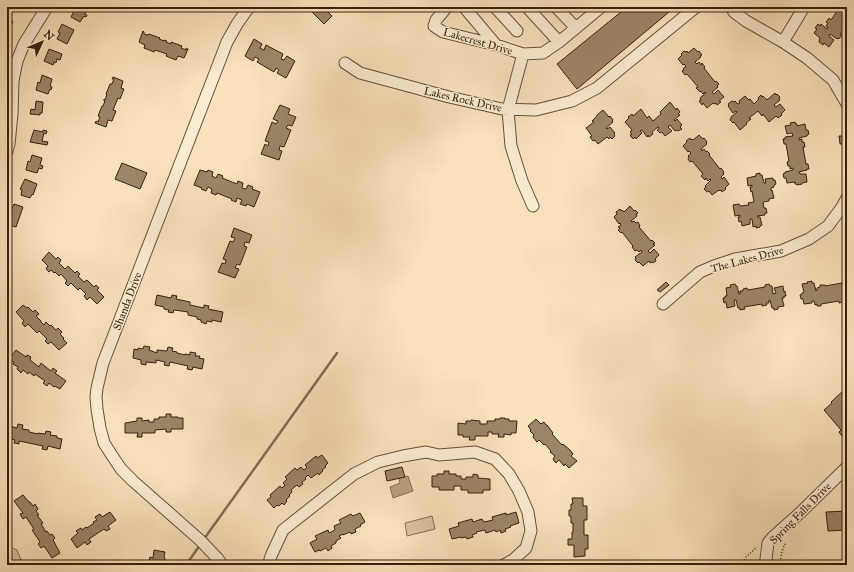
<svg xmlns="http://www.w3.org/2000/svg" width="854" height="572" font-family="'IM FELL Great Primer',serif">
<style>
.green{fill:#d9c19f;stroke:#877155}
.water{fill:#b7a080;stroke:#836d51}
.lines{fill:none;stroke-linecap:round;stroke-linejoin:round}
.stream{stroke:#836d51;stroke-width:2.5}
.building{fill:#9b8568;stroke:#35210b}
.minor-casing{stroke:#665138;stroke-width:13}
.path{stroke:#35210b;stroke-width:1.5;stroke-dasharray:1 2;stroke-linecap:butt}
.minor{stroke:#fcecd4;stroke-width:11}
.labels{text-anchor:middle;stroke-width:3;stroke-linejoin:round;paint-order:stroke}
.street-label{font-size:11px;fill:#35210b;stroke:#fcecd4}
</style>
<rect width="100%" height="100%" fill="#fae2bd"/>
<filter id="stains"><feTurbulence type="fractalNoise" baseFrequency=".005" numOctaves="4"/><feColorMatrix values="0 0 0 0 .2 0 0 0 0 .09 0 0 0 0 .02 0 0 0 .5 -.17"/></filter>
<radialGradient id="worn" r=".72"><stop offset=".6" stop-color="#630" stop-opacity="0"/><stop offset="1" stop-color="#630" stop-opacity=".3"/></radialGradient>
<path class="green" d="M432 516 435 529 407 536 405 523Z
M7 546 17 550 23 565H7Z"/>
<path class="water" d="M408 476 413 491 393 498 390 487 400 483 399 478Z"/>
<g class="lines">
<path class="stream" d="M204 539 337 353
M186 565 200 545"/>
</g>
<path class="building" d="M76 7H84L87 9 85 14 87 15 86 17 84 16 80 22 71 17Z
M307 7H328L329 9 327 11 332 16 324 24Z
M351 7H361L356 12Z
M627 7H675L577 89 557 64Z
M840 7H847V25L840 34 842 35 839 39 838 38 837 39 830 34 829 36 834 40 829 47 824 43 823 45 819 42 820 38 814 33 817 29 815 28 818 24 820 26 821 24 827 29 828 27 826 26 828 23 826 22 829 18 831 20Z
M7 17 13 22 9 28 10 29 7 32Z
M62 24 74 30 67 44 57 39 60 33 58 32Z
M143 31 144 32V34L148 35 149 34 160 38 159 39 164 41V40L167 41 166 42 171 44V42L182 46 181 48 186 50V48L188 49 184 58 178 56 176 60 166 56 167 54 155 50 154 52 144 48 145 45 139 42Z
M254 39 262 44 260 48 264 50 266 45 283 54 281 59 284 60 287 56 295 61 286 78 277 73 279 70 276 68 274 72 257 62 259 59 255 57 253 61 245 56Z
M694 48 698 52 699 51 702 55 700 56 701 57 695 62 697 64 699 62 701 65 702 63 705 67 704 68 715 82 716 81 719 84 717 86 718 87 712 92 714 94 718 90 724 97 719 101 721 102 717 105 716 103 715 104 713 103 707 108 703 103 702 105 699 101 701 100 700 98 706 93 705 92 703 94 701 91 700 92 696 88 698 87 687 74 685 75 682 71 684 70 683 69 686 66 684 64 683 65 678 59 682 55 681 54 684 51 686 52 687 51 688 53Z
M49 49 62 54 60 60 57 59 56 63 54 62 53 65 44 61Z
M42 75 52 79 50 86 52 87 51 90 50 89 48 94 36 90 38 82 40 83Z
M113 77 123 81 121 88 124 89 120 99 118 98 113 110 116 111 112 121 108 120 106 127 95 123 96 121 98 122 100 117 98 116 102 106H103L105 101H104V99L105 100 107 94H106L110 84H112L114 79H112Z
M775 93 776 95 777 94 780 97 779 99 780 100 774 105 776 107 780 104 785 110 781 114 782 115 778 118 776 116 769 122 763 114 762 116 758 111 749 118 751 119 746 123 747 124 740 130 734 122 733 123 730 120 731 118V117L737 112 736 111 733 113 728 106 729 105 728 104 732 101 734 102 735 101 738 104 740 103 739 101 745 96 749 100 750 99 754 104 759 99 758 98 761 95 762 97 763 96 767 100Z
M36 101 43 102 42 113H40V115L30 114 31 109 35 110Z
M670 102 676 110 677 108 680 112 678 114 680 115 674 120 675 121 677 119 682 125 680 127 682 129 678 131 677 130 675 131 670 125 668 127 672 131 665 136 662 132 660 133 657 130 659 129 658 127 652 132 653 134 649 137 648 135 647 137 642 130 640 131 642 133 636 139 635 137 633 139 630 135 632 134 630 132 632 130 625 122 629 118 628 117 632 114 633 116 641 109 647 118 649 116 653 121 661 114 660 112Z
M280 105 290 109 288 114 296 117 292 126 288 125 286 128 291 130 284 147 280 146 279 150 282 151 279 160 261 154 265 144 268 146 269 142 265 141 272 122 276 124 278 121 273 119Z
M603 110 609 117 610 116 613 120 612 121 613 122 606 128 607 129 610 127 615 133 614 134 615 136 612 139 610 137 609 139 607 137 598 144 595 140 593 141 590 137 592 136 586 128 594 122 592 121 597 116V115Z
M795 122 796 124H797V126L805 124 806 130H808L809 134 807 135V136L799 138V140L802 139V142H804L805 147H803L806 164H808L809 169H807V170L799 172 800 174H806L807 182 802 183V184L797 185 796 184H795V182L787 183 786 178H784L783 174 785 173V172L793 170V168L790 169V166H788L787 162 789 161 786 144H784L783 139H785V137L793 136 792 133 787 134 785 126 791 125 790 123Z
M34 130 43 132V130L47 131 46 134 44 133 42 141 48 142 47 145 30 142Z
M699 135 703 139 704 138 707 142 706 143 707 144 701 149 702 151 704 149 706 152 707 151 710 154 709 155 720 169 721 168 724 172 723 173 724 174 721 177 722 179 724 177 729 184 725 188 726 189 722 192 721 190 720 191 719 190 712 195 709 191 707 192 704 189 706 187 705 186 711 180 710 179 708 181 706 178 705 180 701 176 703 174 692 161 690 162 688 159 689 157 688 156 691 153 689 151 688 152 683 146 687 142 686 141 690 138 691 140 692 139 693 140Z
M839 136H842L844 144H840Z
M32 155 42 158 40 165 43 166 42 169 39 168 37 173 26 170 28 161 30 162Z
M122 163 147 173 140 189 115 179Z
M200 170 207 172 208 170 213 172 212 176 216 178 218 174 223 176 222 178 237 184 238 181 243 183 242 188 246 189 248 185 253 187 252 189 260 192 254 207 247 204 246 206 240 204 242 200 237 198 236 202 231 200 232 199 217 193 216 195 211 193 212 189 208 187 206 191 201 189 202 188 194 185Z
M760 173V175H762L764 183H766L765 179 773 178V180H775L776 184 774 185V187L771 188V190H772L774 198 769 199V201L763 202 764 208H766L767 213H765V215L757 216 758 217H760L762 225 760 226V227L756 228V226L753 227 752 219H750V224L742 226 741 221 739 222 738 217H740V215L735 216 733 205 739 204 740 206 749 205 748 203 754 202 752 191 751 192 750 187H752V185L748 186 747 178 756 176V174Z
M25 179 37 184 33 195 32 194 30 198 21 195 22 190 20 189Z
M14 204 23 207 16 227 7 224V214L9 215Z
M630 206 634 211 635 210 638 213 636 214 637 216 631 221 632 222 634 221 636 223 638 222 640 226 639 227 651 241 652 240 655 243 653 244 655 245 648 251 650 253 654 249 659 255 655 259 656 261 653 263 652 262 650 263 649 261 643 266 639 262 638 263 635 260 636 258 635 257 642 252 641 250 639 252 637 250 635 251 632 247 633 246 622 232 621 233 618 230 620 228 618 227 621 225 620 223 619 224 614 217 617 214 616 212 620 209 621 211 622 210 624 212Z
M234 228 252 235 249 243 245 242 244 246 247 247 240 265 237 264 235 268 239 269 235 278 218 272 222 263 225 264 226 260 223 259 230 241 233 242 235 238 231 237Z
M7 236 11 239 7 244Z
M49 252 56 259 58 257 61 260 59 263 65 269 68 266 75 273 77 271 80 274 78 276 84 282 87 280 94 287 96 285 99 288 97 290 104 297 97 304 90 297 87 300 84 296 86 294 80 288 78 290 71 283 68 286 65 283 67 281 61 274 59 276 55 272 54 273 51 270 49 272 46 269 48 266 42 260Z
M812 281V283H814L816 291 817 290V288L820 287V285H825V286L842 283V282L846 281 847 283V297H846V299L843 300V302L839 303V301L821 304V306H817V304L815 305 814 301H812V303L804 304 803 299H801L800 295 802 294V293L804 292 802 284 808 283 807 282Z
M666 282 669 285 660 292 657 290Z
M735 284 736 286H737L739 294H740V291H743V289L747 288 748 290 765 287V285L769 284 770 286H772L773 294 776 293 774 288 783 286 784 292 785 291 786 296H784V298H782L784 306 778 307V309L774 310V308H772L770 300H769V303H766L767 305 762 306V304L744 307 745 309 740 310V308H738L736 300H734L735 306 727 308 726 302 724 303 723 298H725V296H727L726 288 731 287 730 285Z
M157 295 171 298 172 295 177 296 176 299 190 302V305L204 308V305L209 306 208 309 223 312 221 322 212 320V322L207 321 206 324 201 322V320L197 319V317L188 315V312L174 310 173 313 168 312 169 310 164 309V307L155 305Z
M23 305 27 308 28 307 33 312 35 310 39 314 36 316 41 321V322L44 325 46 322 50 326 51 325 56 330 58 328 62 332 60 334 64 338 63 339 67 343 59 350 51 342 48 344 45 341 47 339 39 331 37 333 28 324 25 327 22 323 24 321 16 312Z
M144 346 150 347 149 350 157 353V350L167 351 168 347 173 348 172 351 177 352V353L185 355V354L190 355V352L196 353 195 356H200L199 358 204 359 202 369 193 367 192 370 187 369 188 366 170 362 169 366 164 365 165 362 156 360V363L146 362V365L141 364V360L133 358 134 349 138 350V348L143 349Z
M16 350 26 357 27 355 31 357 30 360 39 367 41 363 51 371 53 368 57 371 55 373 66 381 60 389 55 386 54 387 49 383 47 386 43 383 45 381 35 374 34 376 29 372 28 374 23 370 21 373 17 369 18 367 13 364 14 362 9 359Z
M843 391 847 395V443L839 432 841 430 824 410 832 403 831 402Z
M166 414H171V417H178V418H183V429H171V432H166V429L155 430V433H142V437H137L138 433H125V423L137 421V418H142V421L149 420V422H154V419H159V417H166Z
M500 418H505V419H509V421H517L516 433H511V435L504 434V437H498L499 434H492V432H488V436H475V440H469L470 437H463V435H458V423L466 424V421H471V420L480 421V424H487V421H495V419H500Z
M536 419 541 424 544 422 546 425H547L553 433 552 434 562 445 563 444 570 450 573 454 571 456 577 461 569 468 565 464 564 466 559 460 556 463 553 459 555 456 550 452 551 451 545 444 544 445 539 440 537 442 533 437 534 435 530 431 531 430 528 426Z
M18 424 23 425 22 429 29 430V432L38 434V433L45 434 46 431 51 432 50 435 57 436V438L62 439 60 449 48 446 47 450 42 449 43 446 19 441V444L14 443 15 440 7 438V427L10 428V426L17 428Z
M322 455 328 463 325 466 326 467 322 470 323 471 319 475 318 473 311 478 308 475 305 478 306 479 302 482 303 484 299 487 297 485 291 490 292 492 289 495 290 496 286 500 287 501 284 505 282 503 279 506 277 505 274 508 267 500 271 497 270 495 280 486 282 488 285 485 283 483 287 479 285 477 295 468 297 470 301 467 304 470 307 467 305 465 316 456 317 458Z
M402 467 405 477 387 481 385 471Z
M444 471H449V474H456V476H461V479H466V477H473V474L478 475V478L490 479V490H483V493H468V490H461V486H454V490H439V487H432V476H437V474H444Z
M23 495 29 502H30L33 506 35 504 38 509 36 511 39 515H37L43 523 41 524 46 532 47 531 50 535 52 534 55 538 53 540 60 553 52 558 44 546 41 548 38 544 40 542 32 530 34 529 26 517 23 519 20 514 23 513 14 501Z
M572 498H583V506H587V520H584V535H588V549H585V556L574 557V545H568V539H572V532H573V523H571V516H569V510H571V504H573Z
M847 511V530L828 531 826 512Z
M110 512 116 520 108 526 110 529 106 531 104 529 89 539 91 542 87 545 85 542 77 548 71 539 78 533 76 531 81 528 82 530 86 527 87 528 94 523 93 522 97 520 95 517 100 514 102 517Z
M516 512 519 523 510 526 511 527 505 529 506 531 501 533 500 530 496 532 495 530 486 533 485 530 476 532 477 533 472 535 473 537 467 539 466 537 461 538V537L452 539 449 529 459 526 458 523 472 519 473 522 482 519 484 522 493 520 492 517 506 513V515Z
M360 513 365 522 360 525 361 526 355 529 356 532 351 534 350 532 343 535V534L339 536 341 538 336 541V543L331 546 332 548 328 551 326 548 320 551 319 550 315 552 310 543 317 539 315 536 328 530 329 533 335 530 334 526 341 523 339 520 351 514 353 516Z
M154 550 165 552 164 557 165 558 164 564 167 565H148L150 557 153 558Z"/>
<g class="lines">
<defs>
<path id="minor" d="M447 7 436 20 434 26 443 32 496 45 523 54
M464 7 496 45
M495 7 517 31
M527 7 559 42
M556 7 576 28
M731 7 734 12 746 21 783 42 807 58 833 80 847 104
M783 42 804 7
M345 63 360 73 449 97 502 109 536 110 572 101 597 88 696 7
M7 151 9 144 12 114 13 81 17 61 24 44 47 7
M533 206 522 181 511 146 508 110 523 54 543 53 559 42 601 7
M663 304 700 272 714 266 735 259 781 251 809 239 828 226 842 207 847 198
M222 565 218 559 201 541 133 481 121 469 111 454 104 443 100 428 97 409 96 397 97 388 103 363 227 42 237 24 249 7
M270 565 269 563 271 556 283 530 354 474 378 462 403 456 426 452 439 455 475 452 495 459 509 474 519 491 528 512 531 531 526 548 513 560 504 565
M767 565 766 559 768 543 773 537 801 512 847 467"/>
</defs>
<use href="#minor" class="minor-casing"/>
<path class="path" d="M741 565 746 557 757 547
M781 565C780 556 782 550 786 542"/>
<use href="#minor" class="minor"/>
</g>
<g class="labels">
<g class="street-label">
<text transform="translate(478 41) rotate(16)" y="4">Lakecrest Drive</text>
<text transform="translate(463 99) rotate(13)" y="4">Lakes Rock Drive</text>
<text transform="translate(747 259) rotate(-15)" y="4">The Lakes Drive</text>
<text transform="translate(127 301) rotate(-69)" y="4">Shanda Drive</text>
<text transform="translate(800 513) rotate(-45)" y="4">Spring Falls Drive</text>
</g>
</g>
<rect width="854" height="572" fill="none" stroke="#fae2bd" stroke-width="24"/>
<rect x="8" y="8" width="838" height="556" fill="none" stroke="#35210b" stroke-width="2"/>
<rect x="12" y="12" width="830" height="548" fill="none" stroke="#35210b"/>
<g transform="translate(42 42) rotate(46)" stroke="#fcecd4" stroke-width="3" paint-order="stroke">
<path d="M0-3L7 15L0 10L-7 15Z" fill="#35210b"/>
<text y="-6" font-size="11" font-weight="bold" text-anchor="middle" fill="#35210b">N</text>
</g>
<rect width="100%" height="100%" filter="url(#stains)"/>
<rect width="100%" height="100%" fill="url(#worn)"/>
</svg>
